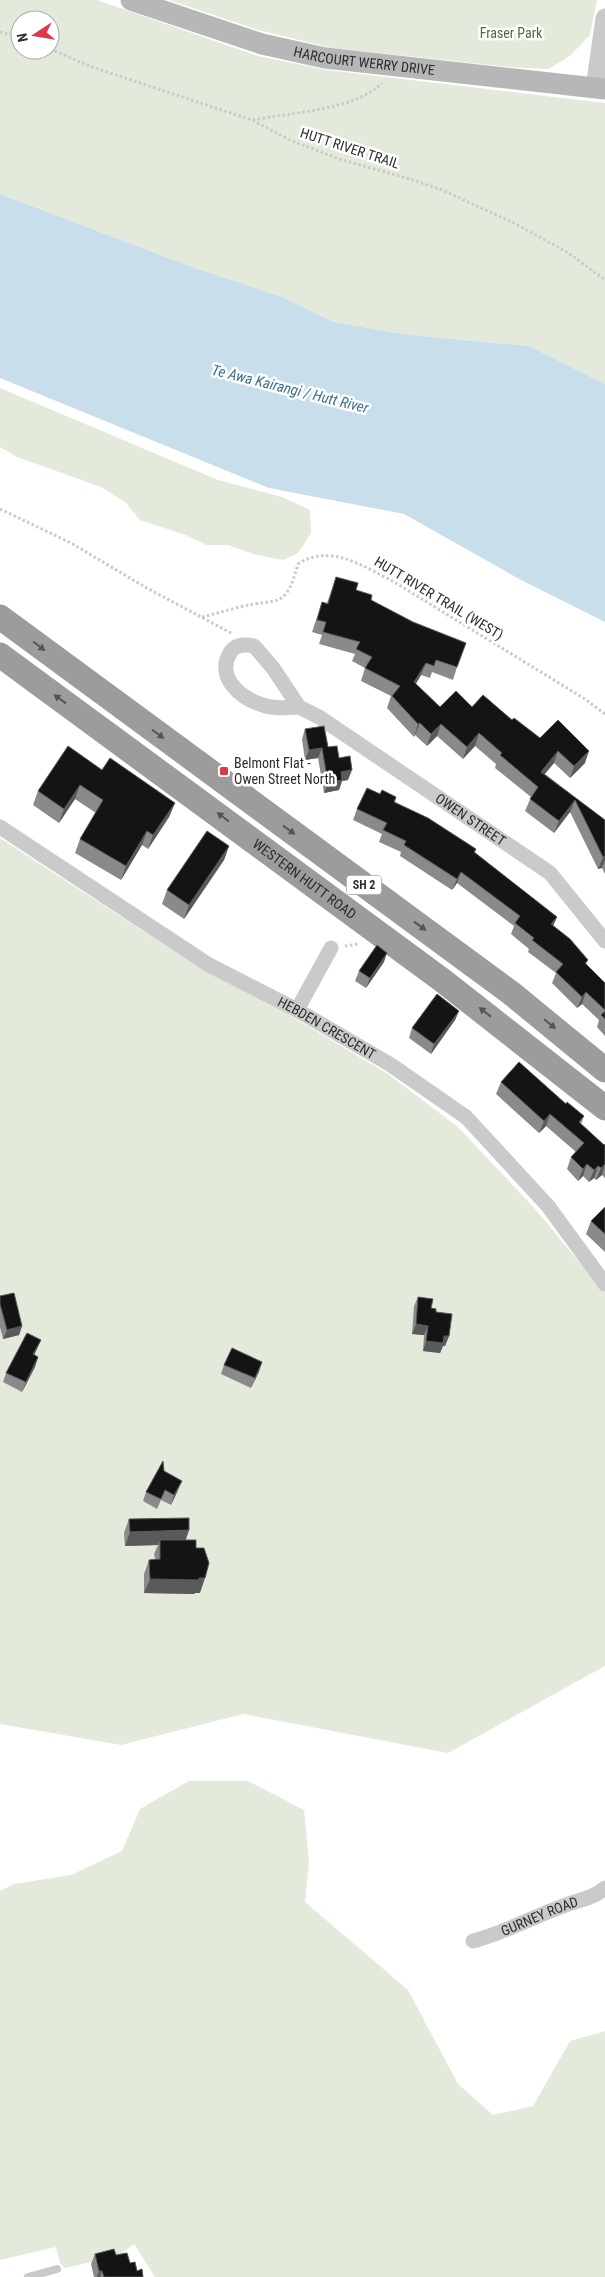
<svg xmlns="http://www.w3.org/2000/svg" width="605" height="2277" font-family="'Roboto Condensed',sans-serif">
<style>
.green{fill:#e4eadb;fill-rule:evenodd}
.water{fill:#c8deea}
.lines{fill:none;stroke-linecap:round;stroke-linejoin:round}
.path{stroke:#cacaca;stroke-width:3;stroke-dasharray:2.5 2.5;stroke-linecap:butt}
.service{stroke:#cacaca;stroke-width:8}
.minor{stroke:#cacaca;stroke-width:15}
.tertiary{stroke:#cacaca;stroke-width:19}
.secondary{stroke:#b7b7b7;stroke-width:21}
.trunk{stroke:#9c9c9c;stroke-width:25}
.wall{fill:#8a8a8a}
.shaded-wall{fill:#5a5a5a}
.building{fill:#141414;stroke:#5a5a5a}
.oneway{fill:#545454}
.poi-dot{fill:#de364a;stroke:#fff;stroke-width:2}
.labels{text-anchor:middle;stroke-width:5;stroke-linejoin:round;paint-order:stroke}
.shield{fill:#fff;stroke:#6c6c6c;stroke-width:1}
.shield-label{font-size:12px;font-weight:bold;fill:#2d2d2d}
.park-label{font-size:14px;fill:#52673d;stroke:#fff}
.street-label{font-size:14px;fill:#2d2d2d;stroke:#fff}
.poi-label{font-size:14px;fill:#2d2d2d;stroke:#fff;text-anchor:start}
.water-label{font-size:15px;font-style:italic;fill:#3f728c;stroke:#fff}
</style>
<rect width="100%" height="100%" fill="#fff"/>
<path class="green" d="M0 0H97L258 56 327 70 605 103V384L529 346 410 335 334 322 282 297 195 268 0 194ZM20 20H50V50H20Z
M169 0H597L590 35 570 56 548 69 509 67 332 48 258 30Z
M0 388 218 480 282 497 310 510 311 533 298 553 283 560 257 555 228 545H207L183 534 140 520 125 502 101 487 17 457 0 447Z
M0 838 200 968 286 1013 388 1074 458 1127 536 1210 605 1293V1666L448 1753 243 1714 121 1745 0 1724Z
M189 1781H248L304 1810 309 1861 305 1902 408 1990 458 2084 493 2115 533 2106 570 2041 605 2031V2277H155L134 2244 118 2256 65 2268 60 2263 56 2247 0 2260V1891L14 1884 71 1875 122 1851 140 1809Z"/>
<path class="water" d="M0 194 195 268 282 297 334 322 410 335 529 346 605 384V622L521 580 404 514 269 488 0 378Z"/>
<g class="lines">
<path class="path" d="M0 32 20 37
M50 49 92 67 252 120 290 140 339 159 410 179 442 190 512 222 567 252 605 280
M253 120C289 113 356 110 382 83
M0 509 71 543 145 587 231 633
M202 617C215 614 227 610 240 607 279 597 285 611 298 564 330 543 363 566 394 582L585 699 605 714
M345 946 358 944"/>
<path class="service" d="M28 2277 57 2269"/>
<g class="minor">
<path id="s1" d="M299 707C286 708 272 709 260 704 239 697 216 676 230 653 235 644 245 644 254 646L273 668 299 707 319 717 550 873 605 941"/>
<path id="s2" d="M0 827 209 965 297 1010 391 1065 466 1117 548 1206 605 1284"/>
<path d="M297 1010 331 948"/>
<path id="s3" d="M473 1941C504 1933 533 1917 563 1906 578 1900 592 1899 605 1888"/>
</g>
<path class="tertiary" d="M595 88 605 18"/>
<path class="secondary" id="s4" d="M131 0 262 44 325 58 605 89"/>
<g class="trunk">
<path d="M0 617 511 993 605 1070"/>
<path id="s5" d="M0 655 442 980 605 1108"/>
</g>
</g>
<path class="wall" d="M336 577 371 600 457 667 453 680 432 672 430 678 421 675 416 684 440 707H472L512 720 540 738 585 763 570 778 554 763 545 774 605 820V874L602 868 598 869 570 812 554 833 525 811 531 797 495 768 496 764 475 746 463 759 437 736 427 746 415 735 414 737 387 708 391 696 361 681 365 668 352 661 355 654 319 644 322 635 312 632 322 602 327 603Z
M305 729 328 747 339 758 348 780 342 781 339 790 324 793 318 758 305 760 302 739Z
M102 770 175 803 169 817 148 849 142 845 121 880 75 853 80 839 96 813 75 799 59 823 33 805 38 791Z
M380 794 396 797 395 802 476 849 475 853 557 917 553 926 588 960 586 965 605 983V1036L597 1027 599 1020 582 1004 577 1008 552 983 556 973 528 952 529 949 511 934 514 926 457 883 452 890 400 856 401 852 379 842 382 834 353 820 357 809Z
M229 846 224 860 184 919 162 904 167 890Z
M384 962 366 988 355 981 359 971Z
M459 1011 455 1020 431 1054 409 1038 412 1028Z
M501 1082 566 1104 584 1116 581 1124 604 1145 605 1144V1178L602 1175 596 1180 594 1178 589 1182 583 1176 578 1181 567 1169 571 1157 576 1152 546 1126 539 1133 496 1094Z
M605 1207V1252L586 1234 591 1221Z
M0 1296 22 1326 19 1335 3 1339 0 1327Z
M418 1297 436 1312 449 1336 445 1346H443L440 1353 423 1351 424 1335 412 1334 414 1306Z
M41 1340 34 1355 38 1357 35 1367 22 1392 3 1382 6 1373Z
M262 1362 251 1388 221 1374 224 1365Z
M164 1471 178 1490 171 1505 161 1500 157 1509 143 1501 146 1492Z
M129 1519 189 1530 186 1540 200 1593H195L194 1594 144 1593V1574L149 1560 155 1559 154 1554 158 1545 125 1546 124 1533Z
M95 2254 130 2263 143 2277H94L91 2264Z"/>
<path class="shaded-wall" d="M426 663 421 675 409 695 414 682Z
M420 723 415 735 414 737 418 724Z
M441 724 437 736 427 746 431 734Z
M479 733 475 746 463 759 467 747Z
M322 748 318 758 305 760 309 750Z
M558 751 554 763 536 784 541 772Z
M589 751 585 763 570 778 574 766Z
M352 770 348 780 342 781 339 790 324 793 328 783 341 772Z
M80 785 75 799 59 823 64 809Z
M575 800 570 812 554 833 559 821Z
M175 803 169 817 148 849 153 835Z
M147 831 142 845 121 880 126 866Z
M229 846 224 860 184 919 189 905Z
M605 856V860L602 868 598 869 603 857Z
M461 872 457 883 452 890 457 879Z
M557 917 552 928 551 924Z
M387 953 384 962 366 988 370 978Z
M586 992 582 1004 577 1008 582 997Z
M459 1011 455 1020 431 1054 434 1044Z
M550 1114 546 1126 539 1133 544 1121Z
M587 1164 583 1176 578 1181 583 1169Z
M605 1164 602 1175 596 1180 601 1168Z
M598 1166 594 1178 589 1182 594 1170Z
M416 1324 428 1326 424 1335 412 1334Z
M22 1326 19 1335 3 1339 7 1330Z
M444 1336H449L445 1346H443L440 1353 423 1351 426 1341Z
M41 1340 37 1349 30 1364 33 1354Z
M38 1357 35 1367 22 1392 26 1382Z
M262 1362 259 1372 251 1388 255 1378Z
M182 1481 178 1490 171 1505 174 1495Z
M189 1530 184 1544 160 1540 158 1545 125 1546 130 1532Z
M205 1578 200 1593H195L194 1594 144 1593 150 1579Z
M99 2271H102L100 2277H97Z"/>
<path class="building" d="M336 577 358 583 356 590 372 595 371 600 413 622 466 643 457 667 436 660 434 666 426 663 414 682 440 707 456 691 472 707 483 695 512 720 514 718 540 738 558 720 589 751 574 766 558 751 541 772 605 820V856L603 857 575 800 559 821 530 799 538 787 500 755 502 753 479 733 467 747 441 724 431 734 420 723 418 724 392 696 400 686 365 668 372 657 356 649 360 642 323 632 326 622 317 620 322 602 328 604Z
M324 726 328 747 337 746 339 758 350 756 352 770 341 772 342 780 328 783 322 748 309 750 305 729Z
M68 746 102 770 110 758 175 803 153 835 147 831 126 866 80 839 103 800 80 785 64 809 38 791Z
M367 788 380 794 382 790 396 797 394 802 428 818 476 849 474 852 557 917 551 924 570 939 588 960 585 963 605 983V1010L586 992 582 997 556 972 563 964 532 940 534 938 515 923 520 916 461 872 457 879 404 845 406 841 383 830 387 823 357 809Z
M207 831 229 846 189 905 167 890Z
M377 945 387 953 370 978 359 971Z
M437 994 459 1011 434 1044 412 1028Z
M605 1011V1019L601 1015Z
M519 1062 566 1104 567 1102 584 1116 579 1122 604 1145 605 1144V1164L601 1168 598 1166 594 1170 587 1164 583 1169 571 1157 584 1143 550 1114 544 1121 501 1082Z
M605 1207V1234L591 1221Z
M14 1293 22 1326 7 1330 0 1304V1296Z
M418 1297 433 1299 431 1308 436 1309V1312L452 1314 449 1336H444L443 1343 426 1341 428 1326 416 1324Z
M27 1333 41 1340 33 1354 38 1357 26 1382 6 1373Z
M232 1348 262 1362 255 1378 224 1365Z
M163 1461 164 1471 182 1481 174 1495 165 1490 161 1499 146 1492Z
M189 1518V1530L130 1532 129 1519Z
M160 1540H196V1548H204L209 1563 205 1578H199V1580L150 1579 149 1560 160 1559Z
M114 2249 116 2255 127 2253 130 2263 135 2262 137 2271 142 2269 143 2277H104L102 2271H99L95 2254Z"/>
<defs><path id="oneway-solid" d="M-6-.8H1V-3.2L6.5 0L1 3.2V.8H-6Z" transform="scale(1.25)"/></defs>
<g class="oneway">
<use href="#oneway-solid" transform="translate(39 646) rotate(37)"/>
<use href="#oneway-solid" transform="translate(60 699) rotate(-144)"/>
<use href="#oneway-solid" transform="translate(158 734) rotate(36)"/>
<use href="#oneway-solid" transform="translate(223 817) rotate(-143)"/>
<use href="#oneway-solid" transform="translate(289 830) rotate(36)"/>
<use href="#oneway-solid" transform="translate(420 926) rotate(36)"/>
<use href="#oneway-solid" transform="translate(485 1012) rotate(-142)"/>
<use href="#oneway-solid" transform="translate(550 1024) rotate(39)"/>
</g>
<rect class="poi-dot" x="219" y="766" width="10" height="10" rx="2.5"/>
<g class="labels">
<rect class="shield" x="346.5" y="875.5" width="35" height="19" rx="4"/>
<g class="shield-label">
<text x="364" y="889">SH 2</text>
</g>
<g class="park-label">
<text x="511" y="38">Fraser Park</text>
</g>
<g class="street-label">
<text dy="5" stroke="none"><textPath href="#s4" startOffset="242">HARCOURT WERRY DRIVE</textPath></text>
<text transform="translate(350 148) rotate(18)" y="5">HUTT RIVER TRAIL</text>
<text transform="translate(439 598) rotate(31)" y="5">HUTT RIVER TRAIL (WEST)</text>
<text dy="5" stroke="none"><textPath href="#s1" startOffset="416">OWEN STREET</textPath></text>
<text dy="5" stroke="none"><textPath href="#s5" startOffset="378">WESTERN HUTT ROAD</textPath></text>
<text dy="5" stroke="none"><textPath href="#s2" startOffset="384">HEBDEN CRESCENT</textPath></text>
<text dy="5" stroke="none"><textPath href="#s3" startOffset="71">GURNEY ROAD</textPath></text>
</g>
<g class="poi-label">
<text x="234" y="768">Belmont Flat -<tspan x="234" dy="16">Owen Street North</tspan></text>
</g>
<g class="water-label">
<text transform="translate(290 389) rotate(14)" y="5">Te Awa Kairangi / Hutt River</text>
</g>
</g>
<g transform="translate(35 35) rotate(258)"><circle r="24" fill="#ffffff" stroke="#ababab"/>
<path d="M0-4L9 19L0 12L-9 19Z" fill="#de364a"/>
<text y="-8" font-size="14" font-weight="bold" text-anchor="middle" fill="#2d2d2d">N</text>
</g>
</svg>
